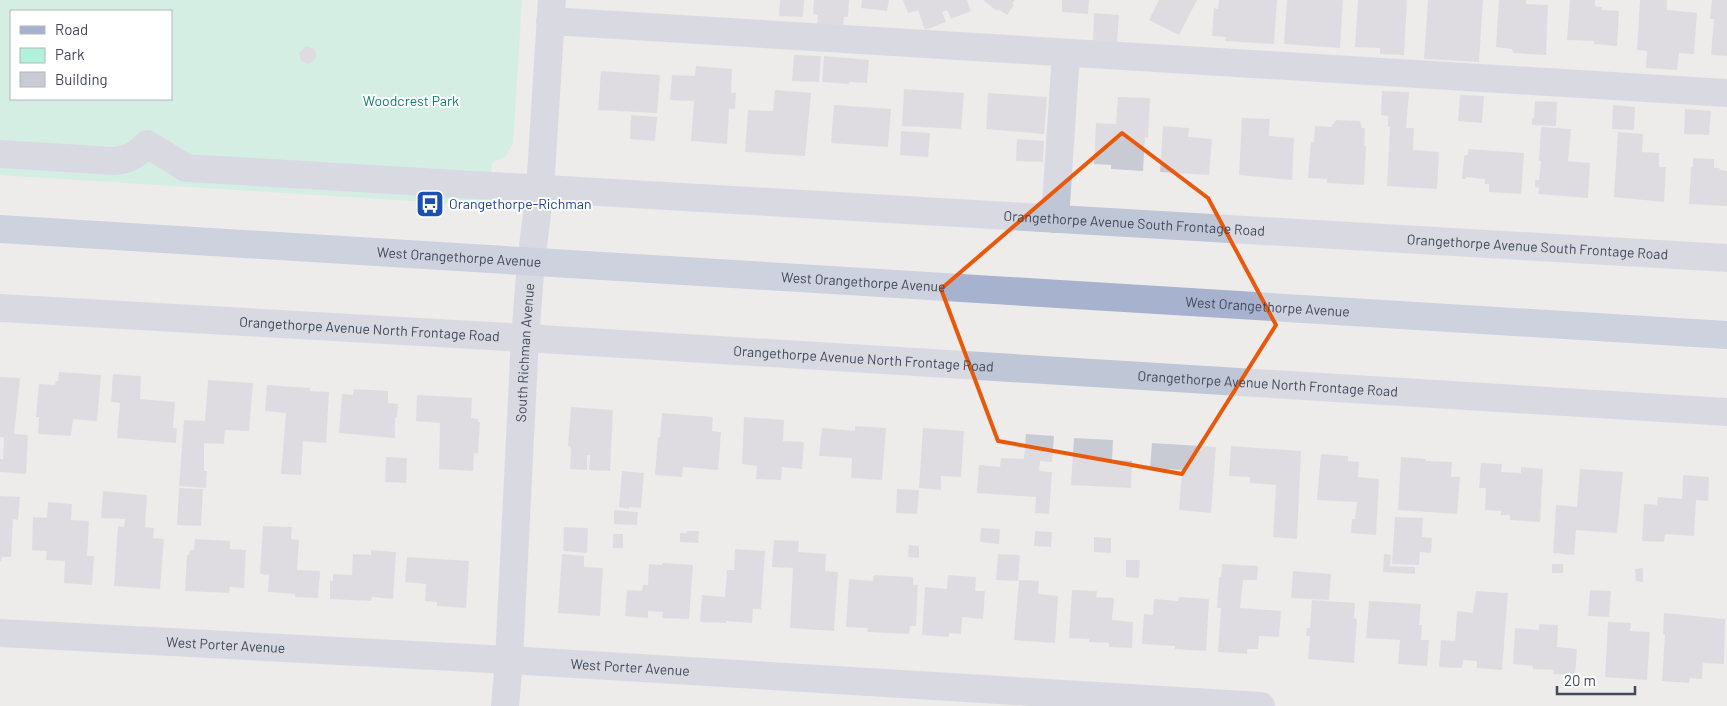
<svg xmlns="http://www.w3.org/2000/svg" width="1727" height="706" font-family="Barlow,sans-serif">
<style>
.green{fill:#b3f2da;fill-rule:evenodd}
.building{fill:#c9cbd4}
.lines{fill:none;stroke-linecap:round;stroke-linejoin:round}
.minor{stroke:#bfc6d5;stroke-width:28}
.major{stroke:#a7b2ce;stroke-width:28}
.marked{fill:none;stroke:#e8590c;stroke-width:4;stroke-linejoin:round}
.labels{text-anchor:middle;stroke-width:4;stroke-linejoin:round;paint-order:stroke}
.park-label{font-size:14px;fill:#0e8061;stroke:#fff}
.transit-label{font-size:14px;fill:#164399;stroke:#fff;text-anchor:start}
.street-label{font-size:14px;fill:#42495a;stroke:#fff}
</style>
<rect width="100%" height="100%" fill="#eeebeb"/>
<path class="green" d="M0 0H522L513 143 506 156 492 163 489 206 0 175ZM11 11H171V99H11Z"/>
<path class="building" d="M780 0H804L803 17 779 16Z
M814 0H849L848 17H844L843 27 817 25 818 15 813 14Z
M862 0H889L887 11 861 8Z
M903 0H967L971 11 951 19 947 10 942 12 946 22 925 30 918 10 908 13Z
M983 0H1015L1012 4 1014 5 1007 15 998 9 997 11Z
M1062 0H1089L1088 14 1062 12Z
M1159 0H1197L1179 35 1149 20Z
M1219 0H1277L1274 44 1225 41 1226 37 1212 36 1214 8 1218 9Z
M1287 0H1343L1340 48 1284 44Z
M1358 0H1407L1404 55 1380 54V48L1355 47Z
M1428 0H1483L1479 62 1424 59Z
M1499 0H1526V4L1548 5 1546 55 1513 53 1512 49 1496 47Z
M1570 0H1595V6L1602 7V10L1619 11 1617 46 1594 44V41L1567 40Z
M1640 0H1667V10L1697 13 1694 54 1679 53 1677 70 1646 68 1647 51 1637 50Z
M1712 0H1727V56L1711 55 1714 19H1710Z
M1094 13 1119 15 1117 42 1093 41Z
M306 46 315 49 316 58 309 64 301 61 299 53Z
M794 55 821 56 819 82 792 81Z
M824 56 869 60 867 83 849 82V84L822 82Z
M696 66 732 69 731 93H736L735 109H729L727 144 691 141 694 101 670 100 672 75 695 76Z
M601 71 660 75 657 113 598 110Z
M904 89 964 93 961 129 902 126Z
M775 90 811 93 805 156 745 152 748 110 773 111Z
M1382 91 1409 92 1406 128H1414L1413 150 1439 152 1437 189 1387 186 1390 127H1388V116L1381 115Z
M988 93 1047 97 1044 134 986 129Z
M1460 95 1484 96 1482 123 1458 121Z
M1118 97 1150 98 1148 138 1145 137 1143 171 1111 169V165L1094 164 1096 123 1116 124Z
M1535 101 1557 102 1556 126 1532 125V118H1534Z
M834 105 891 109 888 147 831 143Z
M1613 105 1635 107 1634 130 1612 129Z
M1685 109 1711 111 1709 135 1684 134Z
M631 115 657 117 655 141 630 139Z
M1242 118 1270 119 1269 136 1294 138 1292 180 1239 175Z
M1336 120 1360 121 1362 128H1365L1364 146H1366L1364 185 1327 183V179L1308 178 1311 142H1314L1315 126 1331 127Z
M1163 126 1189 128 1188 137 1212 139 1209 175 1160 172Z
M1541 127 1571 129 1568 161 1590 163 1588 198 1538 194 1539 188 1535 187V180H1539L1541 161H1539Z
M901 131 930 133 928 157 900 155Z
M1618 132 1643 134 1642 152 1659 153V167H1666L1664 202 1614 197Z
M1017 139 1044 141 1043 162 1016 161Z
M1468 149 1524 153 1521 194 1489 192V184H1485V179L1466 177V179H1462L1464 157 1465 155H1468Z
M1693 158 1714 159V168H1720L1719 170 1727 171V206L1689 204 1691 167H1693Z
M59 372 101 375 97 421 73 419 71 436 38 434 39 417H36L39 384 55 385 56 381H58Z
M113 374 141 376 140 399 175 402 173 428H177L176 443 117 438 120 403 111 402Z
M0 377 20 378 14 434 28 435 26 474 0 472V459H3L4 438 0 437Z
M208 380 253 383 249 431 225 430 224 444 204 443V471H207L206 488 179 486 184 420 205 421Z
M267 385 310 388V391L329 392 326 443 303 441 301 475 281 474 286 413 265 411Z
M354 389 388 391V403L398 404 397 418H395V438L339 433 342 394 353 395Z
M417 395 472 398 471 418 478 419V422H480L478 454 474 453 473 471 439 469 440 423 416 421Z
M571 407 613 410 610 471 589 470 590 455H587V470L570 469 571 447 568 446Z
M662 413 713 417 712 431 721 432 718 470 683 467 682 477 655 475 658 437H660Z
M744 417 784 420 783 441 804 442 802 469 782 467 781 480 756 479 757 466 742 464Z
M855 426 886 428 882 480 851 478 852 458 819 456 822 428 855 431Z
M923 428 964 431 961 477 941 476V490L919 488Z
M1026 434 1054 436 1052 462 1040 461 1039 471 1052 472 1049 514 1035 513 1036 497 977 493 979 465 1000 467 1001 458 1024 459Z
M1074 438 1113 440 1112 460 1132 461 1131 488 1071 485Z
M1152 443 1216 447 1211 513 1179 510 1182 470 1150 468Z
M1231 446 1301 451 1297 539 1273 537 1276 485 1250 483V477L1229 476Z
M1321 454 1348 456V461L1359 462 1358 477 1379 479 1376 535 1351 533 1352 519H1355L1357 502 1317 500Z
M386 457 407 458 406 483 385 482Z
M1401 457 1426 459V461L1452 462 1451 477H1460L1457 514 1398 510Z
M1481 463 1502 464 1501 472 1521 473V467L1543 469 1540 522 1510 520V515H1501V511L1485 510 1486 488H1479Z
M1580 469 1623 472 1617 533 1576 530 1574 555 1553 553 1556 505 1577 507Z
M622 471 644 473 641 508 629 507V509L619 507Z
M1683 475 1709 477 1708 501 1696 500 1694 536 1665 534 1664 542 1642 541 1644 504 1657 505 1658 497 1682 499Z
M179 488 203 489 201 526 177 525Z
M897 489 919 490 917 514 896 513Z
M103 491 147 495 145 527 154 528 153 538 164 539 160 589 114 586 118 526 124 527 125 519 101 518Z
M0 496 20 497 18 520 13 519 11 557H2L1 561H0Z
M48 502 72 504 71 520 89 521 87 556H94L92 585 64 583 65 561 46 560 47 551 32 550 33 517 47 518Z
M614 510 638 512 637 525 614 524Z
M1395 517 1423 518 1422 537 1432 538 1431 553 1420 552 1419 565 1392 564Z
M263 526 292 527 291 539 299 540 297 570 320 571 318 598 295 597V594L268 592 269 575 260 574Z
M564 527 588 528 587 553 563 551Z
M981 528 1000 529 999 544 980 542Z
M687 531H699L698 543 680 542V533H687Z
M1035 531 1052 532 1051 547 1034 546Z
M613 534H623V548H613Z
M1094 537 1111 538V553L1094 552Z
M195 539 230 541V549L246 550 244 588 230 587 229 593 185 591 187 555H189L190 550H194Z
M774 540 799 541 798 552 826 554 825 571 838 572 834 631 790 628 793 568 772 567Z
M909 545 919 546V558L908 557Z
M735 549 765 551 761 609H753L752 623 726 621V623L700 622 702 595 725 597 727 570H734Z
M371 550 396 552 393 599 372 597 371 601 330 599V581H333V574L352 575 353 554 371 555Z
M562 554 584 556V567L603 568 600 616 558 613Z
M998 554 1020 555 1018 581 996 580Z
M1384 554 1391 555 1390 566 1415 567V574L1383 572Z
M407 557 469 561 466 608 437 606V602L425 601 426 584 405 582Z
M1126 560H1140L1139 578 1126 577Z
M662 563 693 565 689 619 662 618 663 612 648 611V618L625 616 627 590 642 591 643 585H648L649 564 662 565Z
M1222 564 1258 566 1257 580H1243L1240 608 1281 611 1279 637 1259 636 1258 649H1247V654L1218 652 1221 608H1217L1219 577H1221Z
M1552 564H1563V573H1552Z
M1643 568V582L1636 581 1635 569Z
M1293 571 1331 574 1329 600 1291 598Z
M874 575 913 577V585H918L916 626H910L909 634 867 632 868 628 846 627 849 579 873 581Z
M948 575 976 577 975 591H985L983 619 962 617 961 634 949 633V637L922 635 925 587 947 589Z
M1019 580 1039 581 1038 594 1058 596 1055 643 1014 640Z
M1072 590 1097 591 1096 597 1114 598 1112 620 1133 622 1132 648 1109 647V643L1089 642V639L1069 638Z
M1590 590 1611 591 1609 617 1588 616Z
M1476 591 1508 593 1502 670 1477 668V661L1463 660 1462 668 1439 667 1441 640 1455 641 1457 611 1473 613Z
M1179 597 1209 599 1206 651 1175 649V646L1142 644 1144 614 1153 615 1154 599 1178 601Z
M1312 600 1355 603 1354 618 1357 619 1354 663 1308 659 1310 636H1306L1307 628H1310Z
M1369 601 1421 604 1419 625H1422L1421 640H1429L1427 666 1398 664 1400 640 1366 638Z
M1664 613 1725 619 1724 664 1703 663 1702 679 1690 678 1689 683 1662 681 1665 634H1663Z
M1608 622 1631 623 1630 631 1650 632 1647 680 1605 677Z
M1539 624 1558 625 1557 647 1577 649 1575 675 1553 674 1554 670 1533 669V666L1513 664 1515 628 1539 630Z"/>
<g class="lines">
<g class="minor">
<path d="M550 21 1727 93"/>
<path id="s1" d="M0 154 114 161C128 160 137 155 147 144L186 168 1727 258"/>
<path d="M1055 219 1066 53"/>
<path id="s2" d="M0 308 525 338 1727 412"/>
<path id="s3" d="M0 633 509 660 1261 706"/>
<path id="s4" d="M505 706 509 660 525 338 531 262 540 190 552 0"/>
</g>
<path class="major" id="s5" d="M0 229 1727 335"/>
</g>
<path d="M0 0H1727V706H0ZM1122 133 1208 198 1276 325 1182 474 998 441 941 289Z" fill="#eeebeb" fill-opacity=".55" fill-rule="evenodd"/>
<path class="marked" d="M1122 133 1208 198 1276 325 1182 474 998 441 941 289Z"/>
<defs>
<symbol id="bus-square" viewBox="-11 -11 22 22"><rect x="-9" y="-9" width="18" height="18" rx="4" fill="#1a4fb4" stroke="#fff"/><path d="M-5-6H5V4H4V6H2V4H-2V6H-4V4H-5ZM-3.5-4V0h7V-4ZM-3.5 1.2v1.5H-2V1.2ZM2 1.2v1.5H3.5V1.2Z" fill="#fff"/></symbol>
</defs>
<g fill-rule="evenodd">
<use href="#bus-square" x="414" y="188" width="32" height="32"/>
</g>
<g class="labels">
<g class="park-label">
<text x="411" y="106">Woodcrest Park</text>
</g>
<g class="transit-label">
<text x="449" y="209">Orangethorpe-Richman</text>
</g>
<g class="street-label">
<text dy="5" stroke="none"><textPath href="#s1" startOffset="1148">Orangethorpe Avenue South Frontage Road</textPath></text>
<text dy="5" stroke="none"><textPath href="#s1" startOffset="1552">Orangethorpe Avenue South Frontage Road</textPath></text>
<text dy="5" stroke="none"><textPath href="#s5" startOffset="460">West Orangethorpe Avenue</textPath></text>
<text dy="5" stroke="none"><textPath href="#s5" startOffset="865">West Orangethorpe Avenue</textPath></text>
<text dy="5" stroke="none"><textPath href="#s5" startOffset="1270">West Orangethorpe Avenue</textPath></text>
<text dy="5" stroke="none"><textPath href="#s2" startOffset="370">Orangethorpe Avenue North Frontage Road</textPath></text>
<text dy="5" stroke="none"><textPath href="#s4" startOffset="354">South Richman Avenue</textPath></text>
<text dy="5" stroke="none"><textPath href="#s2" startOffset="865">Orangethorpe Avenue North Frontage Road</textPath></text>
<text dy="5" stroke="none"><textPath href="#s2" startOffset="1270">Orangethorpe Avenue North Frontage Road</textPath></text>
<text dy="5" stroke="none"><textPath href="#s3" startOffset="226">West Porter Avenue</textPath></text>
<text dy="5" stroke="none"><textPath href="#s3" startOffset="631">West Porter Avenue</textPath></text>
</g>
</g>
<rect x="10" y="10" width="162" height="90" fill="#ffffff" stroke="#b3b6bd"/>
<rect x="20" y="26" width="25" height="8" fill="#a7b2ce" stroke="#b3b6bd"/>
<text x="55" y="35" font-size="15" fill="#42495a">Road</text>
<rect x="20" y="48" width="25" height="15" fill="#b3f2da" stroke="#b3b6bd"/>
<text x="55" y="60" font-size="15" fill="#42495a">Park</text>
<rect x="20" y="72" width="25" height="15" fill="#c9cbd4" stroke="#b3b6bd"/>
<text x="55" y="85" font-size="15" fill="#42495a">Building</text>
<path d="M1557 686v8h78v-8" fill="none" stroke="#42495a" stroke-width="2.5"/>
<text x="1564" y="686" font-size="15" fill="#42495a" stroke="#ffffff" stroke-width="4" paint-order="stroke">20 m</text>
</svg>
